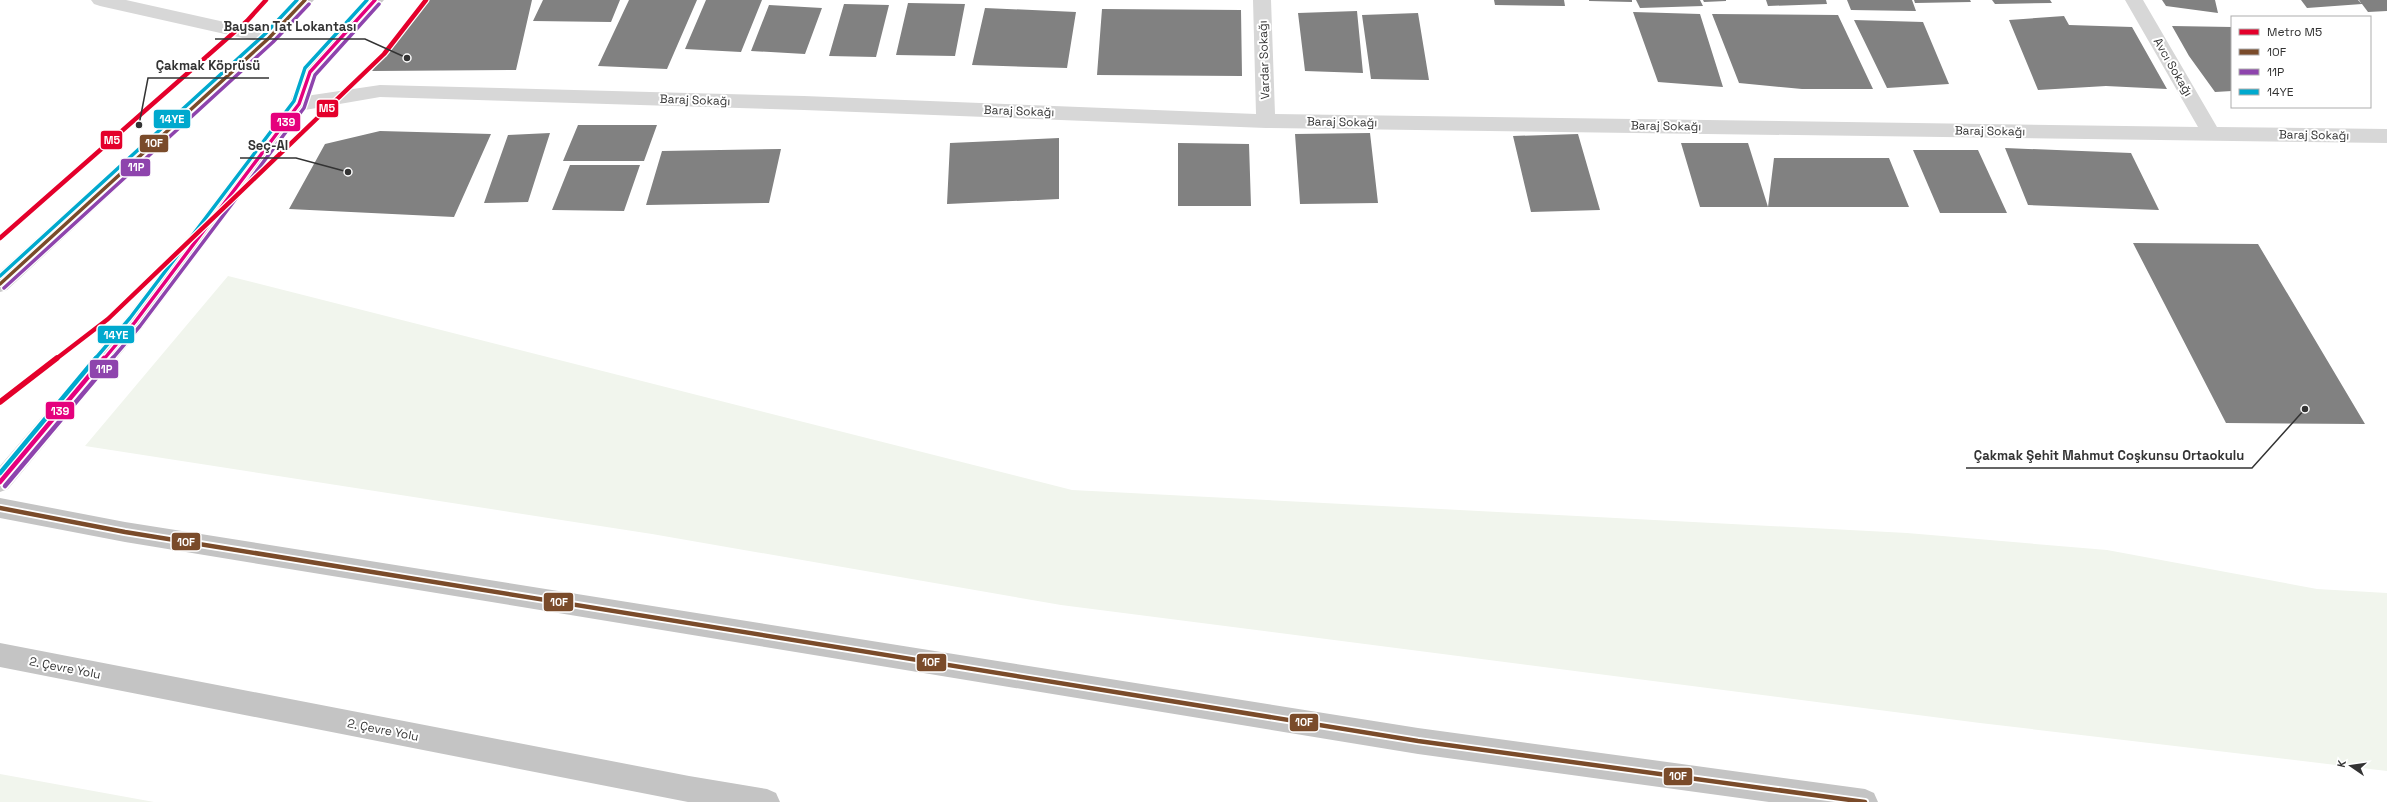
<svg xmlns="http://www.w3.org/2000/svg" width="2387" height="802" font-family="'Space Grotesk',sans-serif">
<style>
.green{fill:#f1f5ed}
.building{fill:#818181}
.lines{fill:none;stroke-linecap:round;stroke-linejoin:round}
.minor{fill:#d7d7d7;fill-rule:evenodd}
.major{fill:#cacaca;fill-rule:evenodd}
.highway{fill:#c4c4c4;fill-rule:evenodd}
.bus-1-far1-casing{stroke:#fff;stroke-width:6}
.bus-1-casing{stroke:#fff;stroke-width:8}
.bus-2-far1-casing{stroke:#fff;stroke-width:6}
.bus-2-casing{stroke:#fff;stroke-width:8}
.bus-3-far1-casing{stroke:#fff;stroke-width:6}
.bus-3-casing{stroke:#fff;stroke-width:8}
.bus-4-far1-casing{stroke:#fff;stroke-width:6}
.bus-4-casing{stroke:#fff;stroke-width:8}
.bus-1-far1{stroke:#7a4b2a;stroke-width:3.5}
.bus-1{stroke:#7a4b2a;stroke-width:4.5}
.bus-2-far1{stroke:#8e44ad;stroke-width:3.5}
.bus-2{stroke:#8e44ad;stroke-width:4.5}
.bus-3-far1{stroke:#00a9ce;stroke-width:3.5}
.bus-3{stroke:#00a9ce;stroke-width:4.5}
.bus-4-far1{stroke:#e5007d;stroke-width:3.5}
.bus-4{stroke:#e5007d;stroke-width:4.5}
.metro-1-far1-casing{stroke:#fff;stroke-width:7}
.metro-1-casing{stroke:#fff;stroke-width:8}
.metro-1-far1{stroke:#e4002b;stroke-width:4.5}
.metro-1{stroke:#e4002b;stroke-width:5.5}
.labels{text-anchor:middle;stroke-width:4;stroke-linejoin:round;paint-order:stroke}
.street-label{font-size:12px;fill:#333;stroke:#fff}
.leader{fill:none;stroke:#333;stroke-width:1.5}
.callout-dot{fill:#333;stroke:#fff;stroke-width:1.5}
.callout-label{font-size:13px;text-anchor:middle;font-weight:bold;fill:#333;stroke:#fff;stroke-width:4;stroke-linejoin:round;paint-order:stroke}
.line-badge{stroke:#fff;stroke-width:1.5}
.badge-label{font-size:11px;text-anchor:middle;font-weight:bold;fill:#fff}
</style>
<rect width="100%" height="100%" fill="#fff"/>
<path class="green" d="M228 276 1072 490 1907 533 2107 550 2317 589 2387 593V771L1980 723 1061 605 652 534 85 446Z
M0 774 154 802H0Z"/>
<path class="building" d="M428 0H532L516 70 372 71Z
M543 0H620L611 22 533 21Z
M629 0H697L667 69 598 66Z
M706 0H762L741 52 685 49Z
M1494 0H1564L1565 6 1495 5Z
M1589 0H1632V2L1589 1Z
M1636 0H1700L1703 6 1640 8Z
M1703 0H1726V1L1704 2Z
M1766 0H1826L1827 4 1768 6Z
M1847 0H1912L1916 11 1851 10Z
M1914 0H1970L1971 2 1915 3Z
M1992 0H2050L2052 3 1995 4Z
M2162 0H2215L2218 13 2166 6Z
M2301 0H2358L2361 3 2359 0H2387V11L2368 12 2362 4 2307 8Z
M908 3 965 4 955 56 896 55Z
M844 4 889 5 876 57 829 56Z
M769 5 822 8 805 54 751 51Z
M985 8 1076 12 1067 68 972 65Z
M1102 9 1241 10 1242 76 1097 75Z
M1357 11 1363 73 1305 71 1298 13Z
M1633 12 1700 14 1723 87 1658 82Z
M1418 13 1429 80 1371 79 1362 15Z
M1712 14 1838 15 1873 89H1802L1739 83Z
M2064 16 2069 25 2132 27 2167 89 2106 86 2038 90 2009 20Z
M1854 20 1923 22 1949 84 1887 88Z
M2172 26 2232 27V91L2215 92 2189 56Z
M578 125H657L644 161H563Z
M380 131 491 134 454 217 289 209 325 144Z
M550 133 528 202 484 203 508 135Z
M1370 133 1378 203 1300 204 1295 134Z
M1578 134 1600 210 1531 212 1513 136Z
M1059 138V199L947 204 950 143Z
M1178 143 1249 144 1251 206H1178Z
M1681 143H1748L1768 207H1700Z
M2005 148 2131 153 2159 210 2028 205Z
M781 149 769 203 646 205 662 151Z
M1913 150H1978L2007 213H1940Z
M1774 158H1889L1909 207H1768Z
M570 165H640L624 211 552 210Z
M2133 243 2258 244 2365 424 2226 423Z"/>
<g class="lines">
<path class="minor" d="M91 0H126L269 32 275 34 278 38 275 42 269 44 100 6 94 4Z
M1253 0H1271L1275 114 2198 127 2125 0H2143L2217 127 2387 129V143L1266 128 804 110 380 97 299 111 292 109 290 104 292 99 299 97 380 85 804 96 1256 114Z"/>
<path class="major" d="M295 0H314L275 42 7 290 0 292V272L263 34Z
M365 0H384L318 74 306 109 142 328 8 489 0 492V466L128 316 290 102 304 68Z"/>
<path class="highway" d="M0 498 125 522 1418 728 1865 789 1874 793 1878 802H1769L1418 754 125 542 0 518Z
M0 643 689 776 767 789 776 793 780 802H688L0 667Z"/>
<defs>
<path id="bus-1-far1" d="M0 284 269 38 305 0"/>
<path id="bus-1" d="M0 508 125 532 1418 741 1865 802"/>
<path id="bus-2-far1" d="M4 288 273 42 309 4
M112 359 140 326 304 108 315 75 379 4"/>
<path id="bus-2" d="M5 486 113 358"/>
<path id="bus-3-far1" d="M0 276 265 34 297 0
M95 359 130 318 294 101 305 68 367 0"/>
<path id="bus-3" d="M0 473 96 358"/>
<path id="bus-4-far1" d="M104 359 135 322 299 104 310 72 375 0"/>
<path id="bus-4" d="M0 482 104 358"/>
</defs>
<use href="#bus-1-far1" class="bus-1-far1-casing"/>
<use href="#bus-1" class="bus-1-casing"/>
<use href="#bus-2-far1" class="bus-2-far1-casing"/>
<use href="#bus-2" class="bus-2-casing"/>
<use href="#bus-3-far1" class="bus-3-far1-casing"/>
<use href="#bus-3" class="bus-3-casing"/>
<use href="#bus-4-far1" class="bus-4-far1-casing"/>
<use href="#bus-4" class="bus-4-casing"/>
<use href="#bus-1-far1" class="bus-1-far1"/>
<use href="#bus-1" class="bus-1"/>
<use href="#bus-2-far1" class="bus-2-far1"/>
<use href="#bus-2" class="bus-2"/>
<use href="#bus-3-far1" class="bus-3-far1"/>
<use href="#bus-3" class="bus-3"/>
<use href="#bus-4-far1" class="bus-4-far1"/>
<use href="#bus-4" class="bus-4"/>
<defs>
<path id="metro-1-far1" d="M0 238 247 21 266 0
M56 359 108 319 384 54 426 0"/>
<path id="metro-1" d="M0 402 57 358"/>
</defs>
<use href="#metro-1-far1" class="metro-1-far1-casing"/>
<use href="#metro-1" class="metro-1-casing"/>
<use href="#metro-1-far1" class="metro-1-far1"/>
<use href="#metro-1" class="metro-1"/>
</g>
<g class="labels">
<g class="street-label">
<text transform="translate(1264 60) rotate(-92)" y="4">Vardar Sokağı</text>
<text transform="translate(2173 67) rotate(60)" y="4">Avcı Sokağı</text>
<text transform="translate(695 100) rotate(2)" y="4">Baraj Sokağı</text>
<text transform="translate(1019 111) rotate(2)" y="4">Baraj Sokağı</text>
<text transform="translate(1342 122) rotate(1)" y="4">Baraj Sokağı</text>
<text transform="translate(1666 126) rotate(1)" y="4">Baraj Sokağı</text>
<text transform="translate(1990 131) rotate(1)" y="4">Baraj Sokağı</text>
<text transform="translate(2314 135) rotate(1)" y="4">Baraj Sokağı</text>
<text transform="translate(65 668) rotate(11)" y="4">2. Çevre Yolu</text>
<text transform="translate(383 730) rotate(11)" y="4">2. Çevre Yolu</text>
</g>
</g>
<path class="leader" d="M407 58L365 39H215M139 125L148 78H269M348 172L296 158H240M2305 409L2252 468H1966"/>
<g class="callout-dot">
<circle cx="407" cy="58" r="4"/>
<circle cx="139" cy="125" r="4"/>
<circle cx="348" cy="172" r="4"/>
<circle cx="2305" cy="409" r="4"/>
</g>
<g class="callout-label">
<text x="290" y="31">Baysan Tat Lokantası</text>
<text x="208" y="70">Çakmak Köprüsü</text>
<text x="268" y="150">Seç-Al</text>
<text x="2109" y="460">Çakmak Şehit Mahmut Coşkunsu Ortaokulu</text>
</g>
<g class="line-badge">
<rect x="316" y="99" width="23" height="19" rx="4" fill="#e4002b"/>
<rect x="153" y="109" width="38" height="20" rx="4" fill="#00a9ce"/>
<rect x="270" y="112" width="31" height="20" rx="4" fill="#e5007d"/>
<rect x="100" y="130" width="23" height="20" rx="4" fill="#e4002b"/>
<rect x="139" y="134" width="30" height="19" rx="4" fill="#7a4b2a"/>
<rect x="120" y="158" width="31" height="19" rx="4" fill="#8e44ad"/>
<rect x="97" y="325" width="38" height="19" rx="4" fill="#00a9ce"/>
<rect x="89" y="359" width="30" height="20" rx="4" fill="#8e44ad"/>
<rect x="45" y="401" width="30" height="19" rx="4" fill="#e5007d"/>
<rect x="171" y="532" width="30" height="19" rx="4" fill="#7a4b2a"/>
<rect x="543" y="592" width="31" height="20" rx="4" fill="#7a4b2a"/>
<rect x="916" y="653" width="31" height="19" rx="4" fill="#7a4b2a"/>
<rect x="1289" y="713" width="30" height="19" rx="4" fill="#7a4b2a"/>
<rect x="1663" y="767" width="30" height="19" rx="4" fill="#7a4b2a"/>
</g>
<g class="badge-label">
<text x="327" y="112">M5</text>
<text x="172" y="123">14YE</text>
<text x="286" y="126">139</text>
<text x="112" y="144">M5</text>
<text x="154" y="147">10F</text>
<text x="136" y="171">11P</text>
<text x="116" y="339">14YE</text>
<text x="104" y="373">11P</text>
<text x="60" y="415">139</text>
<text x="186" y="546">10F</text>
<text x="559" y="606">10F</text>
<text x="931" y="666">10F</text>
<text x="1304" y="726">10F</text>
<text x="1678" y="780">10F</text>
</g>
<rect x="2231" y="16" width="140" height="92" fill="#ffffff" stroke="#adadad"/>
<rect x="2239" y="29" width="20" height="6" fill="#e4002b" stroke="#adadad"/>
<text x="2267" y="36" font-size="12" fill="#333333">Metro M5</text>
<rect x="2239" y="49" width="20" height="6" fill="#7a4b2a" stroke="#adadad"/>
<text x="2267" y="56" font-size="12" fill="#333333">10F</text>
<rect x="2239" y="69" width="20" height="6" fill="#8e44ad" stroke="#adadad"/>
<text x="2267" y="76" font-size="12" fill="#333333">11P</text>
<rect x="2239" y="89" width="20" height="6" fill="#00a9ce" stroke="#adadad"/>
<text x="2267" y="96" font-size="12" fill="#333333">14YE</text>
<g transform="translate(2351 766) rotate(283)" stroke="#ffffff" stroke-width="3" paint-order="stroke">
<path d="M0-3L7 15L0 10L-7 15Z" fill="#333333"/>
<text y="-6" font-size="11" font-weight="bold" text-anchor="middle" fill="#333333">K</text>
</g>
</svg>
